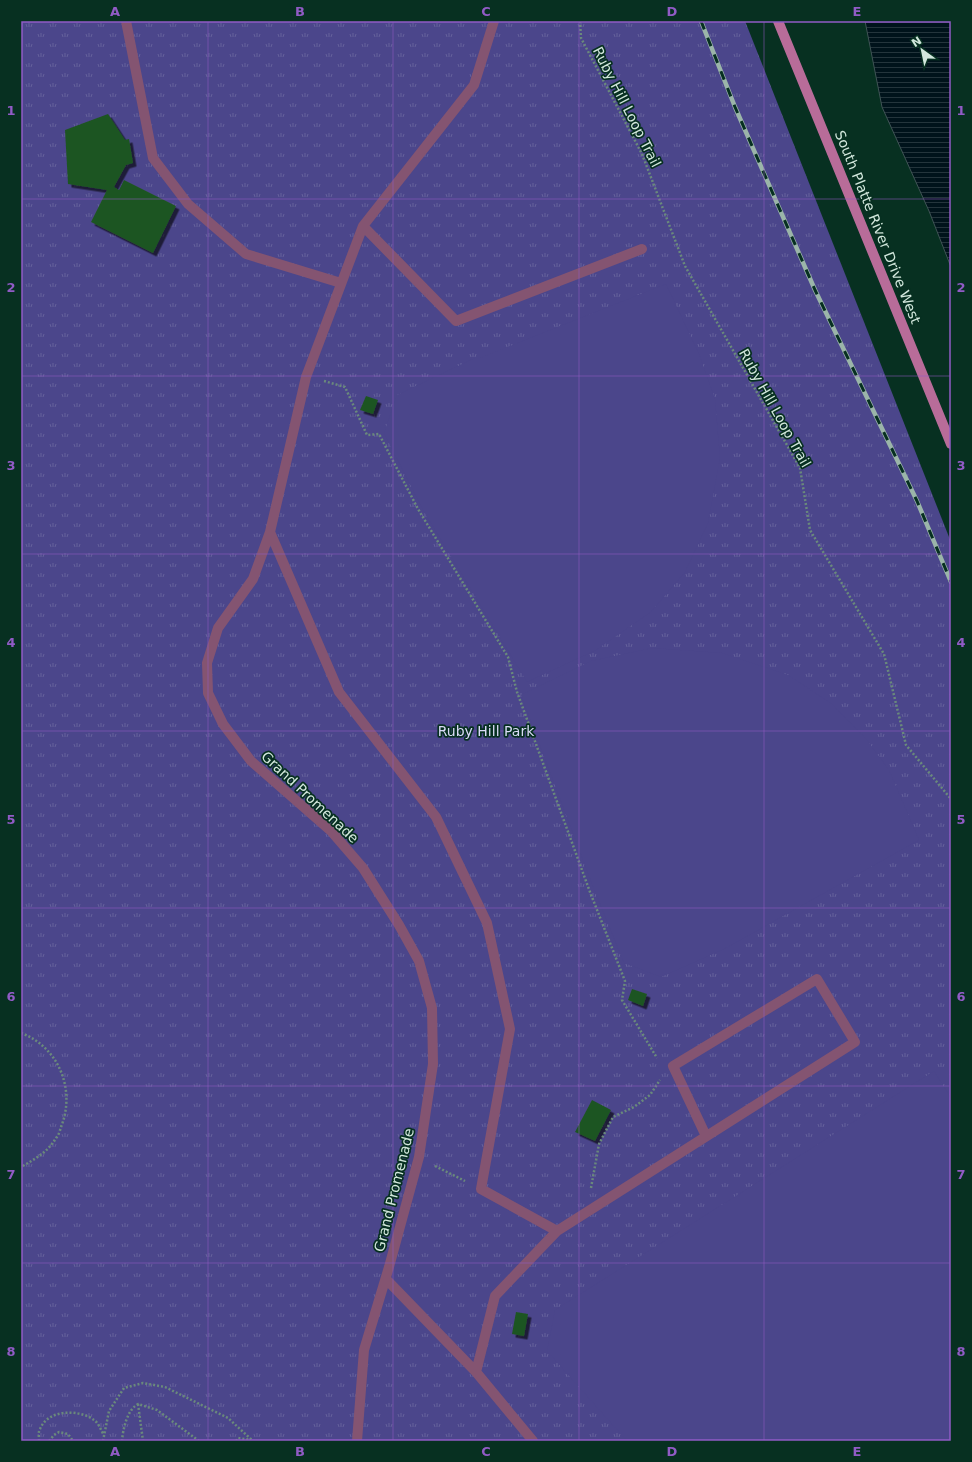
<svg xmlns="http://www.w3.org/2000/svg" width="972" height="1462" font-family="'DejaVu Sans',sans-serif">
<style>
.grass{fill:url(#grass-tufts)}
.pitch{fill:#4b468b}
.water{fill:url(#water-rules);stroke:#3f5355}
.building{fill:#1f5421;filter:url(#shadow)}
.lines{fill:none;stroke-linecap:round;stroke-linejoin:round}
.path{stroke:#6a897c;stroke-width:2.5;stroke-dasharray:2 2;stroke-linecap:butt}
.lane{stroke:#845471;stroke-width:10}
.secondary{stroke:#b86c99;stroke-width:10}
.rail-casing{stroke:#9bb5a9;stroke-width:4.5}
.rail{stroke:#073021;stroke-width:3;stroke-dasharray:9;stroke-linecap:butt}
.grid{fill:none;stroke:#915bc6;stroke-width:1;stroke-opacity:0.55}
.labels{text-anchor:middle;stroke-width:3.5;stroke-linejoin:round;paint-order:stroke}
.street-label{font-size:14px;fill:#d3e8dd;stroke:#073021}
.park-label{font-size:14px;fill:#dadbf7;stroke:#073021}
.neatline{fill:none;stroke:#915bc6;stroke-width:1.5}
.grid-label{font-size:13px;text-anchor:middle;font-weight:bold;fill:#915bc6}
</style>
<defs>
<pattern id="grass-tufts" width="24" height="20" patternUnits="userSpaceOnUse"><rect width="24" height="20" fill="#4b468b"/><path d="M3 7l-1-3M5 7V3M7 7l1-3M15 17l-1-3M17 17v-4M19 17l1-3" fill="none" stroke="#64619b"/></pattern>
<pattern id="water-rules" width="6" height="5" patternUnits="userSpaceOnUse"><rect width="6" height="5" fill="#00131b"/><path d="M0 2.5h6" fill="none" stroke="#24353c"/></pattern>
<filter id="shadow"><feDropShadow dx="3.5" dy="3.5" stdDeviation="0" flood-color="#0009"/></filter>
</defs>
<rect width="100%" height="100%" fill="#073021"/>
<path class="grass" d="M21 21H745L951 542V1441H21Z"/>
<path class="pitch" d="M666 284 699 354 715 399 720 458 708 523 685 572 651 612 596 650 527 682 423 510 384 433 397 395 475 358H480Z
M652 648 722 653 788 675 832 704 867 740 889 770 919 840 724 949 661 977 624 963 592 884 521 695 591 661Z
M934 1071 951 1098V1441H627L547 1351 555 1310Z"/>
<path class="water" d="M865 21H951V267L929 211 882 107Z"/>
<path class="building" d="M108 114 125 140 129 139 133 163 126 165 114 187 119 190 124 180 176 206 153 253 91 222 107 190 68 184 65 130Z
M366 396 378 400 373 414 360 410Z
M632 989 647 994 643 1006 628 1000Z
M592 1100 611 1110 595 1141 575 1132Z
M516 1312 528 1314 524 1336 512 1334Z"/>
<g class="lines">
<path class="path" d="M580 21 581 38 642 154 685 266 800 468 810 530 884 654 906 745 951 799
M324 381 345 387 367 435 379 434 418 509 508 657 517 692 590 892 625 981 622 1000 657 1058
M21 1033C59 1047 76 1090 61 1127 60 1130 59 1135 56 1138 48 1152 35 1159 21 1167
M435 1166 465 1181
M591 1188 599 1144 613 1117 634 1107 650 1095 660 1080
M138 1404 143 1441
M39 1441C39 1437 38 1432 40 1429 48 1409 79 1409 94 1420 99 1423 101 1431 104 1435
M49 1441 54 1435 59 1432 68 1434 73 1441
M103 1441 109 1411 124 1388 143 1383 165 1387 228 1418 253 1441
M122 1441C123 1429 127 1410 138 1404L157 1410 199 1441
M236 1441 238 1438 251 1440"/>
<path class="lane" d="M126 21 153 158 188 204 246 254 341 283
M363 226 456 321 642 249
M270 532 339 692 436 817 487 923 510 1029 481 1189 557 1231
M386 1279 476 1372 533 1441
M476 1372 495 1296 557 1231 855 1042 817 979 673 1066 706 1136
M357 1441 364 1350 389 1267 419 1157 433 1064 432 1008 419 961 399 925 363 868 331 831 251 761 223 724 208 693 207 663 218 628 253 579 270 532 306 377 363 226 474 85 494 21"/>
<path class="secondary" d="M778 21 951 444"/>
<defs>
<path id="rail" d="M701 21 735 107 815 290 917 501 951 582"/>
</defs>
<use href="#rail" class="rail-casing"/>
<use href="#rail" class="rail"/>
</g>
<path class="grid" d="M208 21V1441M393 21V1441M579 21V1441M764 21V1441M21 199H951M21 376H951M21 554H951M21 731H951M21 908H951M21 1086H951M21 1263H951"/>
<g class="labels">
<g class="street-label">
<text transform="translate(627 107) rotate(63)" y="5">Ruby Hill Loop Trail</text>
<text transform="translate(878 227) rotate(68)" y="5">South Platte River Drive West</text>
<text transform="translate(775 408) rotate(61)" y="5">Ruby Hill Loop Trail</text>
<text transform="translate(310 797) rotate(43)" y="5">Grand Promenade</text>
<text transform="translate(394 1190) rotate(-76)" y="5">Grand Promenade</text>
</g>
<g class="park-label">
<text x="486" y="736">Ruby Hill Park</text>
</g>
</g>
<rect width="972" height="1462" fill="none" stroke="#073021" stroke-width="44"/>
<g transform="translate(922 50) rotate(327)" stroke="#073021" stroke-width="3" paint-order="stroke">
<path d="M0-3L7 15L0 10L-7 15Z" fill="#d3e8dd"/>
<text y="-6" font-size="11" font-weight="bold" text-anchor="middle" fill="#d3e8dd">N</text>
</g>
<rect x="22" y="22" width="928" height="1418" class="neatline"/>
<g class="grid-label">
<text x="115" y="16">A</text>
<text x="300" y="16">B</text>
<text x="486" y="16">C</text>
<text x="672" y="16">D</text>
<text x="857" y="16">E</text>
<text x="11" y="115">1</text>
<text x="961" y="115">1</text>
<text x="11" y="292">2</text>
<text x="961" y="292">2</text>
<text x="11" y="470">3</text>
<text x="961" y="470">3</text>
<text x="11" y="647">4</text>
<text x="961" y="647">4</text>
<text x="11" y="824">5</text>
<text x="961" y="824">5</text>
<text x="11" y="1001">6</text>
<text x="961" y="1001">6</text>
<text x="11" y="1179">7</text>
<text x="961" y="1179">7</text>
<text x="11" y="1356">8</text>
<text x="961" y="1356">8</text>
<text x="115" y="1456">A</text>
<text x="300" y="1456">B</text>
<text x="486" y="1456">C</text>
<text x="672" y="1456">D</text>
<text x="857" y="1456">E</text>
</g>
</svg>
